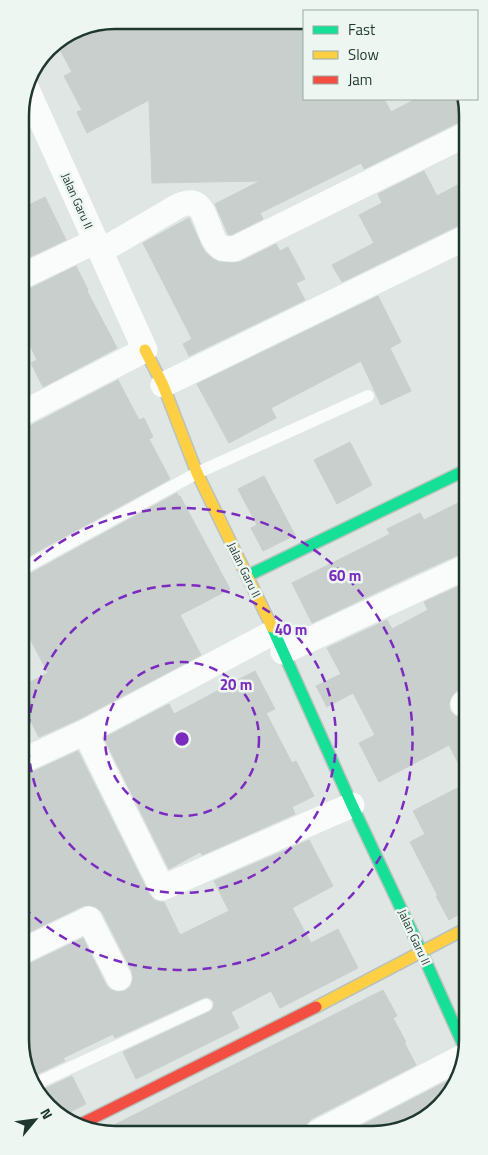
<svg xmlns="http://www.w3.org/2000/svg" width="488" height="1155" font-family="'Titillium Web',sans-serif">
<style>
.building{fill:#c9cfcc;stroke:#c9cfcc}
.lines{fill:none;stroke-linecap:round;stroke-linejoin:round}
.fast-casing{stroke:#b9c3be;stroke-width:14}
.slow-casing{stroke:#b9c3be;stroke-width:14}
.jam-casing{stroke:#b9c3be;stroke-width:14}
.lane{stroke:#fafbfb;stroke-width:12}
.street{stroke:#fafbfb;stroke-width:25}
.fast{stroke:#16e098;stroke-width:11}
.slow{stroke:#ffcf43;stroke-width:11}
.jam{stroke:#f24e42;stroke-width:11}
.ring{fill:none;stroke:#7b2cbf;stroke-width:2.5;stroke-dasharray:9 6}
.labels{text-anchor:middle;stroke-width:5;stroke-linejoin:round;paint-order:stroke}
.street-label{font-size:12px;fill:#1f382f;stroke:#edf6f1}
.rim{fill:none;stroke:#1f382f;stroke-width:2.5}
.centre{fill:#7b2cbf;stroke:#edf6f1;stroke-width:2.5}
.ring-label{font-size:15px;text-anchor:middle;font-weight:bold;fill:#7b2cbf;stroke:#edf6f1;stroke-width:5;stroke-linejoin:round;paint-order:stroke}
</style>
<rect width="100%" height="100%" fill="#e0e6e3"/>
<path class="building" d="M115 20 304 21V99H384L391 112 416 99H465V121L459 122 364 169 361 163 260 213 263 219 231 235 228 234 215 204 260 181 152 183 149 100 87 133 77 112 82 110 64 76 72 72 56 42Z
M424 171 437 196 465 181V224L459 225 342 282 332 265 374 243 359 215 382 203 378 194Z
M45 197 66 240 21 261V209Z
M189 218 201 245 205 252 213 259 219 262 232 263 240 262 276 244 280 251 288 247 305 279 296 283 305 300 189 356 183 344 192 339 143 243Z
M76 266 88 290 87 291 117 348 43 387 31 363 37 360 21 326V291L27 290Z
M378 296 401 342 390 348 411 391 381 405 361 361 271 408 276 418 229 443 197 384Z
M118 380 139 420 144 418 153 437 149 439 170 479 22 560 21 428 28 427Z
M350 442 372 485 337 504 314 460Z
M264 476 295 535 263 551 251 528 257 525 238 489Z
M177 493 179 497 180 496 230 589 180 615 201 655 79 719 39 737 22 705V686L48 673 28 635 30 634 22 619V577L26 576Z
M466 499V553L460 554 411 576 312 623 292 583 390 534 387 529 420 513 424 520Z
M466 583 467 688 456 691 451 697 449 704 450 711 455 716 462 718 467 717V780L449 745 379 782 359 743 375 735 353 693 327 707 316 686 341 674 327 648 387 620 392 629 428 610 424 602Z
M255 671 275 709 266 713 292 763 296 761 314 796 292 807 295 814 202 855 200 852 169 869 104 738 169 704 174 714Z
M78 751 149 894 154 900 160 902H164L180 935 229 911 214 881 309 840 333 886 292 908 311 943 338 929 358 968 280 1008 271 991 231 1012 239 1028 136 1079 123 1052 209 1012 212 1010 214 1006V1002L211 999 207 997 203 998 115 1038 113 1034 63 1058 65 1061 31 1077 23 1064V965L29 964 83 938 106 985 111 990 118 992 125 991 131 986 133 979 132 971 102 912 96 907 89 905 83 906 23 935 22 775 28 774Z
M467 783V912L460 914 449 920 436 896H438L410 842 425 834 413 811Z
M383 990 397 1016 393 1018 406 1042H404L416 1065 311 1119 306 1125 304 1132 232 1133 228 1125 214 1133H98Z
M72 1076 86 1104 72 1111 65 1118 52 1111 40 1091Z
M455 1077 445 1102 389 1132H349Z"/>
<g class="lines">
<defs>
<path id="fast" d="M247 576 466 470
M272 627 352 805 422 953 466 1051"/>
<path id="slow" d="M145 350 163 385 197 473 272 627
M316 1007 467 928"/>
<path id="jam" d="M79 1125 316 1007"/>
</defs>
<use href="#fast" class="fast-casing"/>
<use href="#slow" class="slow-casing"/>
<use href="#jam" class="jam-casing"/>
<path class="lane" d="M22 569 197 473 368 396
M22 662 23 671 22 674
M35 1084 206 1005"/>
<path class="street" d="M101 251 178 206C183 204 188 202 193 203 208 206 208 242 222 248 226 249 230 249 234 249L465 135
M21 277 96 241
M163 385 465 238
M21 414 145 350 26 87
M283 652 466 567
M463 704 467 702
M85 732 162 888 352 805
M22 761 85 732 274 632
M23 951 89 919 119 978
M318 1132 464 1056"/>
<use href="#fast" class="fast"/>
<use href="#slow" class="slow"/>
<use href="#jam" class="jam"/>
</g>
<g class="ring">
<circle cx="182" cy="739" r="77"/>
<circle cx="182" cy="739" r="154"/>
<path d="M23 571A231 231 0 1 1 23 907"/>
</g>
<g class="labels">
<g class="street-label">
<text transform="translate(77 201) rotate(66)" y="4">Jalan Garu II</text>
<text transform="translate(244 570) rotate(64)" y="4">Jalan Garu II</text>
<text transform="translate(414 937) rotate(65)" y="4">Jalan Garu II</text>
</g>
</g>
<path d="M0 0H488V1155H0ZM115 29H373A86 86 0 0 1 459 115V1040A86 86 0 0 1 373 1126H115A86 86 0 0 1 29 1040V115A86 86 0 0 1 115 29Z" fill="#edf6f1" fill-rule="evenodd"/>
<path class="rim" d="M115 29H373A86 86 0 0 1 459 115V1040A86 86 0 0 1 373 1126H115A86 86 0 0 1 29 1040V115A86 86 0 0 1 115 29Z"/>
<circle cx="182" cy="739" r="8" class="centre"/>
<g class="ring-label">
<text x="345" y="581">60 m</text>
<text x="291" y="635">40 m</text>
<text x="236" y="690">20 m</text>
</g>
<rect x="303" y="10" width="175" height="90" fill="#edf6f1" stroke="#9baaa3"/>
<rect x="313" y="26" width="25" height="8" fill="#16e098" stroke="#9baaa3"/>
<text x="348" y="35" font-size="15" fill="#1f382f">Fast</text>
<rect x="313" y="51" width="25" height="8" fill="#ffcf43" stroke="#9baaa3"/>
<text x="348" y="60" font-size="15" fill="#1f382f">Slow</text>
<rect x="313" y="76" width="25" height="8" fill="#f24e42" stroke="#9baaa3"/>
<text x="348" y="85" font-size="15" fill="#1f382f">Jam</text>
<g transform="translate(35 1120) rotate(61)" stroke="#edf6f1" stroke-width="4" paint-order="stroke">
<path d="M0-4L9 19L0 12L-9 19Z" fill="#1f382f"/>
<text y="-8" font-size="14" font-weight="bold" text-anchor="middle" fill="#1f382f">N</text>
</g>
</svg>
